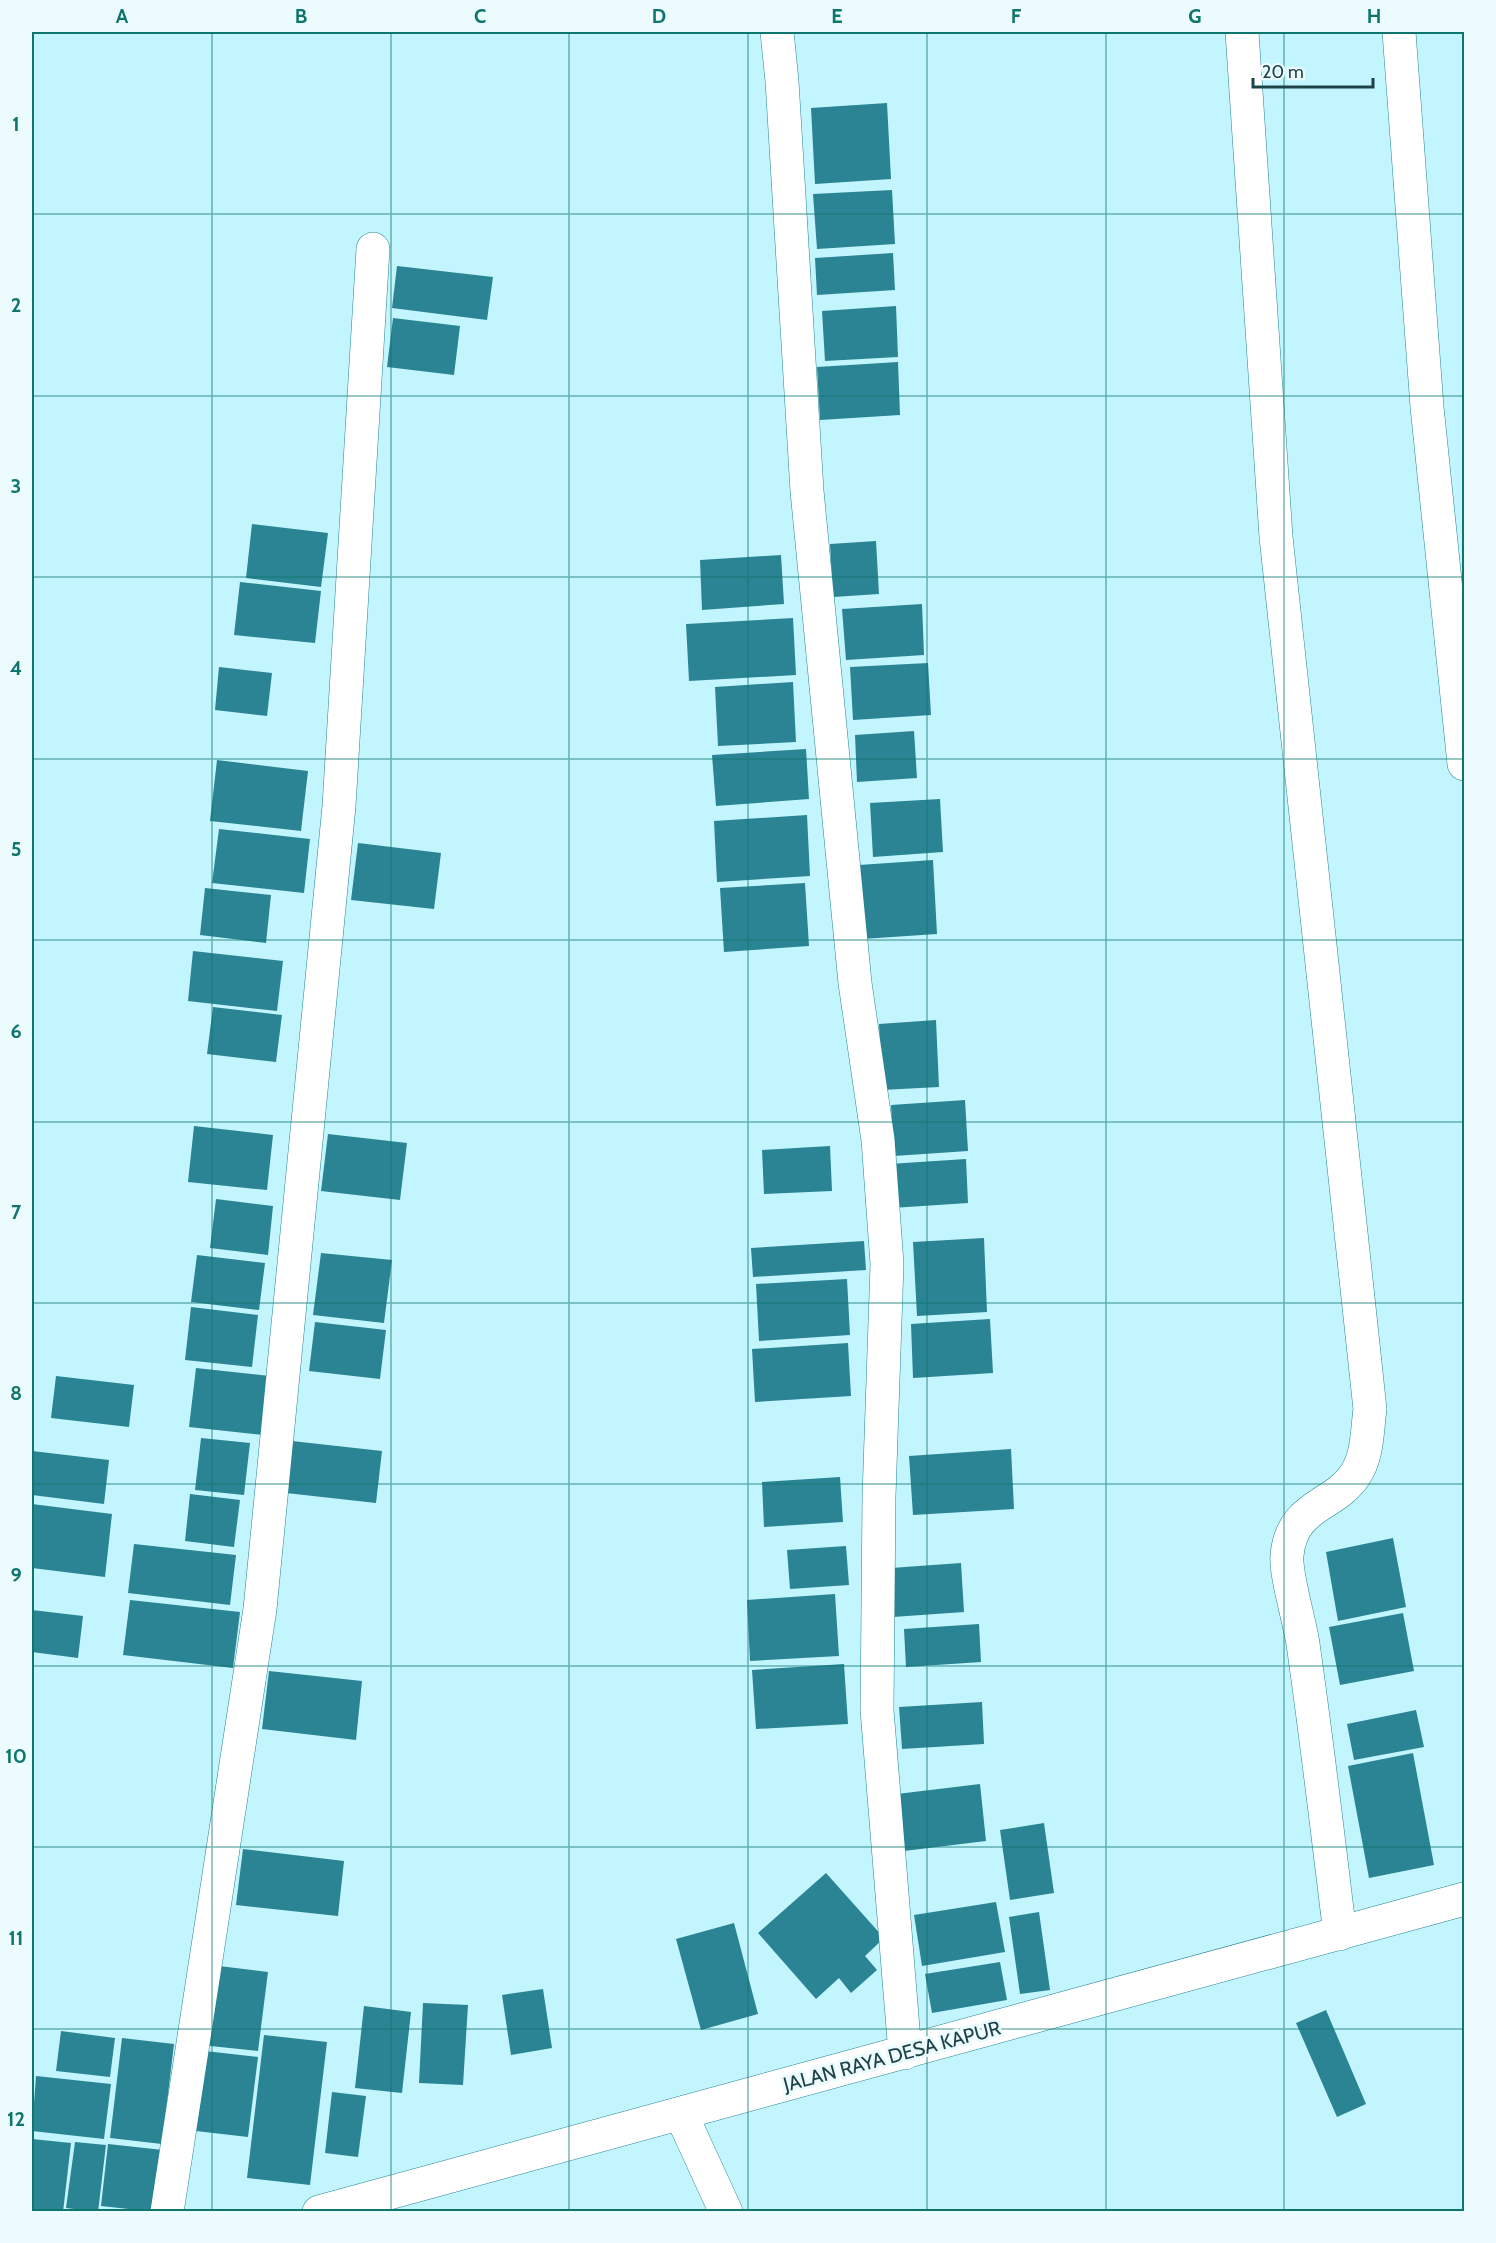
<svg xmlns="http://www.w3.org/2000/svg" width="1496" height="2243" font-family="Cabin,sans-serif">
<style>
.building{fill:#2a8493}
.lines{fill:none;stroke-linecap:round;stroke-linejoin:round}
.minor-casing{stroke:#258493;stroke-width:34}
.minor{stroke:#fff;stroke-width:33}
.grid{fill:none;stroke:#0f766e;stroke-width:1.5;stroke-opacity:0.55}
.labels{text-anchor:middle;stroke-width:6;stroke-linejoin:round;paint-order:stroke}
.street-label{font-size:20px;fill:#1d4248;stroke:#ebfbfe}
.neatline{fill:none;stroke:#0f766e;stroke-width:2}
.grid-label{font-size:20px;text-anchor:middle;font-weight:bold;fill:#0f766e}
</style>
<rect width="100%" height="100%" fill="#c3f5fe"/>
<path class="building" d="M887 103 891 179 815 184 811 108Z
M892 190 895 244 817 249 813 194Z
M893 253 895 290 817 295 815 258Z
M397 266 493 277 487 320 392 308Z
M896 306 898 357 825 361 822 311Z
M393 318 460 326 454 375 387 367Z
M898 362 900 415 820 420 817 367Z
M252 524 328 533 321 587 246 578Z
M876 541 879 594 833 597 830 544Z
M781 555 784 604 702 610 700 560Z
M240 582 321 591 315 643 234 635Z
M922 604 924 655 846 660 842 609Z
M793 618 796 675 689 681 686 624Z
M928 663 931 715 853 720 850 667Z
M219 667 272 673 267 716 215 710Z
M793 682 796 742 718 746 715 687Z
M914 731 917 778 857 782 855 735Z
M806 749 809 799 716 806 712 755Z
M217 760 308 771 301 831 210 821Z
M940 799 943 852 873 857 870 803Z
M807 815 810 876 717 882 714 821Z
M219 829 310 839 304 893 212 883Z
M358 843 441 853 434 909 351 900Z
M933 860 937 934 862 939 859 865Z
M805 883 809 946 724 952 720 888Z
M205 888 271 895 266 943 200 935Z
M193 951 283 961 277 1011 188 1001Z
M213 1007 282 1015 276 1062 207 1054Z
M936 1020 939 1087 882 1090 879 1024Z
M965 1100 968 1151 894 1156 891 1105Z
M194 1126 273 1135 267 1190 188 1182Z
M328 1134 407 1143 400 1200 321 1191Z
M830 1146 832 1191 764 1194 762 1150Z
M966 1159 968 1203 892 1208 889 1164Z
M216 1199 273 1206 268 1255 210 1248Z
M984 1238 987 1312 917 1316 913 1242Z
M864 1241 866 1270 753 1277 751 1248Z
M321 1253 392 1260 384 1323 313 1315Z
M197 1255 265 1263 259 1310 191 1302Z
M847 1279 850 1335 759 1341 756 1284Z
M191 1307 258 1315 252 1367 185 1360Z
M990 1319 993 1373 913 1378 911 1324Z
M315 1322 386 1330 380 1379 309 1371Z
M848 1343 851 1396 755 1402 752 1349Z
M196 1368 270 1376 263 1435 189 1427Z
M56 1376 134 1385 129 1427 51 1418Z
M201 1438 250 1443 244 1495 195 1490Z
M292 1441 382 1451 376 1503 286 1493Z
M1011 1449 1014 1509 913 1515 909 1456Z
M32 1451 109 1460 104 1504 32 1495Z
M840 1477 843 1522 764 1527 762 1482Z
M190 1494 240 1500 234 1547 185 1541Z
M32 1504 112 1514 105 1577 32 1568Z
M1393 1538 1406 1607 1338 1621 1326 1552Z
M134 1544 236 1555 230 1605 128 1593Z
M846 1546 849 1585 790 1589 787 1550Z
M961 1563 964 1612 893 1617 891 1568Z
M835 1594 839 1656 750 1661 747 1600Z
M130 1600 240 1612 233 1668 123 1655Z
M32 1610 83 1616 78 1658 32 1652Z
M1403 1613 1414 1671 1340 1685 1329 1627Z
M979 1624 981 1662 906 1667 904 1629Z
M844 1664 848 1724 756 1729 752 1670Z
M269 1671 362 1681 356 1740 262 1729Z
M982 1702 984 1744 902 1749 899 1707Z
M1416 1710 1424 1747 1354 1760 1347 1724Z
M1413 1753 1434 1865 1369 1878 1348 1766Z
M980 1784 986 1841 904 1851 897 1794Z
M1044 1823 1054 1893 1010 1900 1000 1830Z
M243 1849 344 1861 338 1916 236 1905Z
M826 1873 884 1938 865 1956 877 1970 851 1993 839 1978 816 1999 758 1933Z
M996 1902 1005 1952 922 1966 914 1915Z
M1039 1912 1050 1990 1020 1994 1009 1917Z
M734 1923 758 2014 701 2030 676 1939Z
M1000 1962 1007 2000 932 2013 925 1974Z
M211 1965 268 1972 258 2051 201 2045Z
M543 1989 552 2048 511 2055 502 1995Z
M423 2003 468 2005 463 2085 419 2083Z
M364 2006 411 2012 402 2093 355 2088Z
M1326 2010 1366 2104 1337 2117 1296 2023Z
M61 2031 115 2038 110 2077 56 2071Z
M264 2035 327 2042 310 2185 247 2178Z
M122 2038 174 2044 162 2144 110 2138Z
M205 2051 258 2057 248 2137 196 2131Z
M36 2076 111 2084 104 2139 32 2131Z
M332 2092 366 2096 358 2157 325 2153Z
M32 2139 71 2143 63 2212H32Z
M75 2142 106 2145 98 2212 66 2208Z
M108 2144 163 2150 156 2212 101 2206Z"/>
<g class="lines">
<defs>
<path id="minor" d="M777 32 782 81 807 491 855 983 878 1140 887 1264 879 1496 877 1710 905 2053
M1242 32 1276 537 1370 1409C1367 1430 1368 1456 1355 1475 1334 1507 1292 1504 1287 1555 1285 1574 1300 1622 1303 1644 1317 1741 1328 1837 1340 1934
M1399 32 1427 407 1464 764
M681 2114 726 2212
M167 2212 260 1609 339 806 373 249
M319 2212 1464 1899"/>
</defs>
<use href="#minor" class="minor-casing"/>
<use href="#minor" class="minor"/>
</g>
<path class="grid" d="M212 32V2212M391 32V2212M569 32V2212M748 32V2212M927 32V2212M1106 32V2212M1284 32V2212M32 214H1464M32 396H1464M32 577H1464M32 759H1464M32 940H1464M32 1122H1464M32 1303H1464M32 1484H1464M32 1666H1464M32 1847H1464M32 2029H1464"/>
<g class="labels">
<g class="street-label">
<text transform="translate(892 2056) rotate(-15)" y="7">JALAN RAYA DESA KAPUR</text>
</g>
</g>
<rect width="1496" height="2243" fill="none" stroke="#ebfbfe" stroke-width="66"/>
<path d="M1253 78v9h120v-9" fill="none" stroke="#1d4248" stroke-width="3"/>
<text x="1262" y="78" font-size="18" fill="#1d4248" stroke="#ebfbfe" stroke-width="4.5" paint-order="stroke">20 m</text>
<rect x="33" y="33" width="1430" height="2177" class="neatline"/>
<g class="grid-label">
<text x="122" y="23">A</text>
<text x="301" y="23">B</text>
<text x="480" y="23">C</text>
<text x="659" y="23">D</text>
<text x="837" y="23">E</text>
<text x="1016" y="23">F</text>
<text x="1195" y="23">G</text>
<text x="1374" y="23">H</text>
<text x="16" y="131">1</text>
<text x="16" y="312">2</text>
<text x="16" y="493">3</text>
<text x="16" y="675">4</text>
<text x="16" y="856">5</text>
<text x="16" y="1038">6</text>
<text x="16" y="1219">7</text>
<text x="16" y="1400">8</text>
<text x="16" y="1582">9</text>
<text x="16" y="1763">10</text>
<text x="16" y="1945">11</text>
<text x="16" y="2126">12</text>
</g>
</svg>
